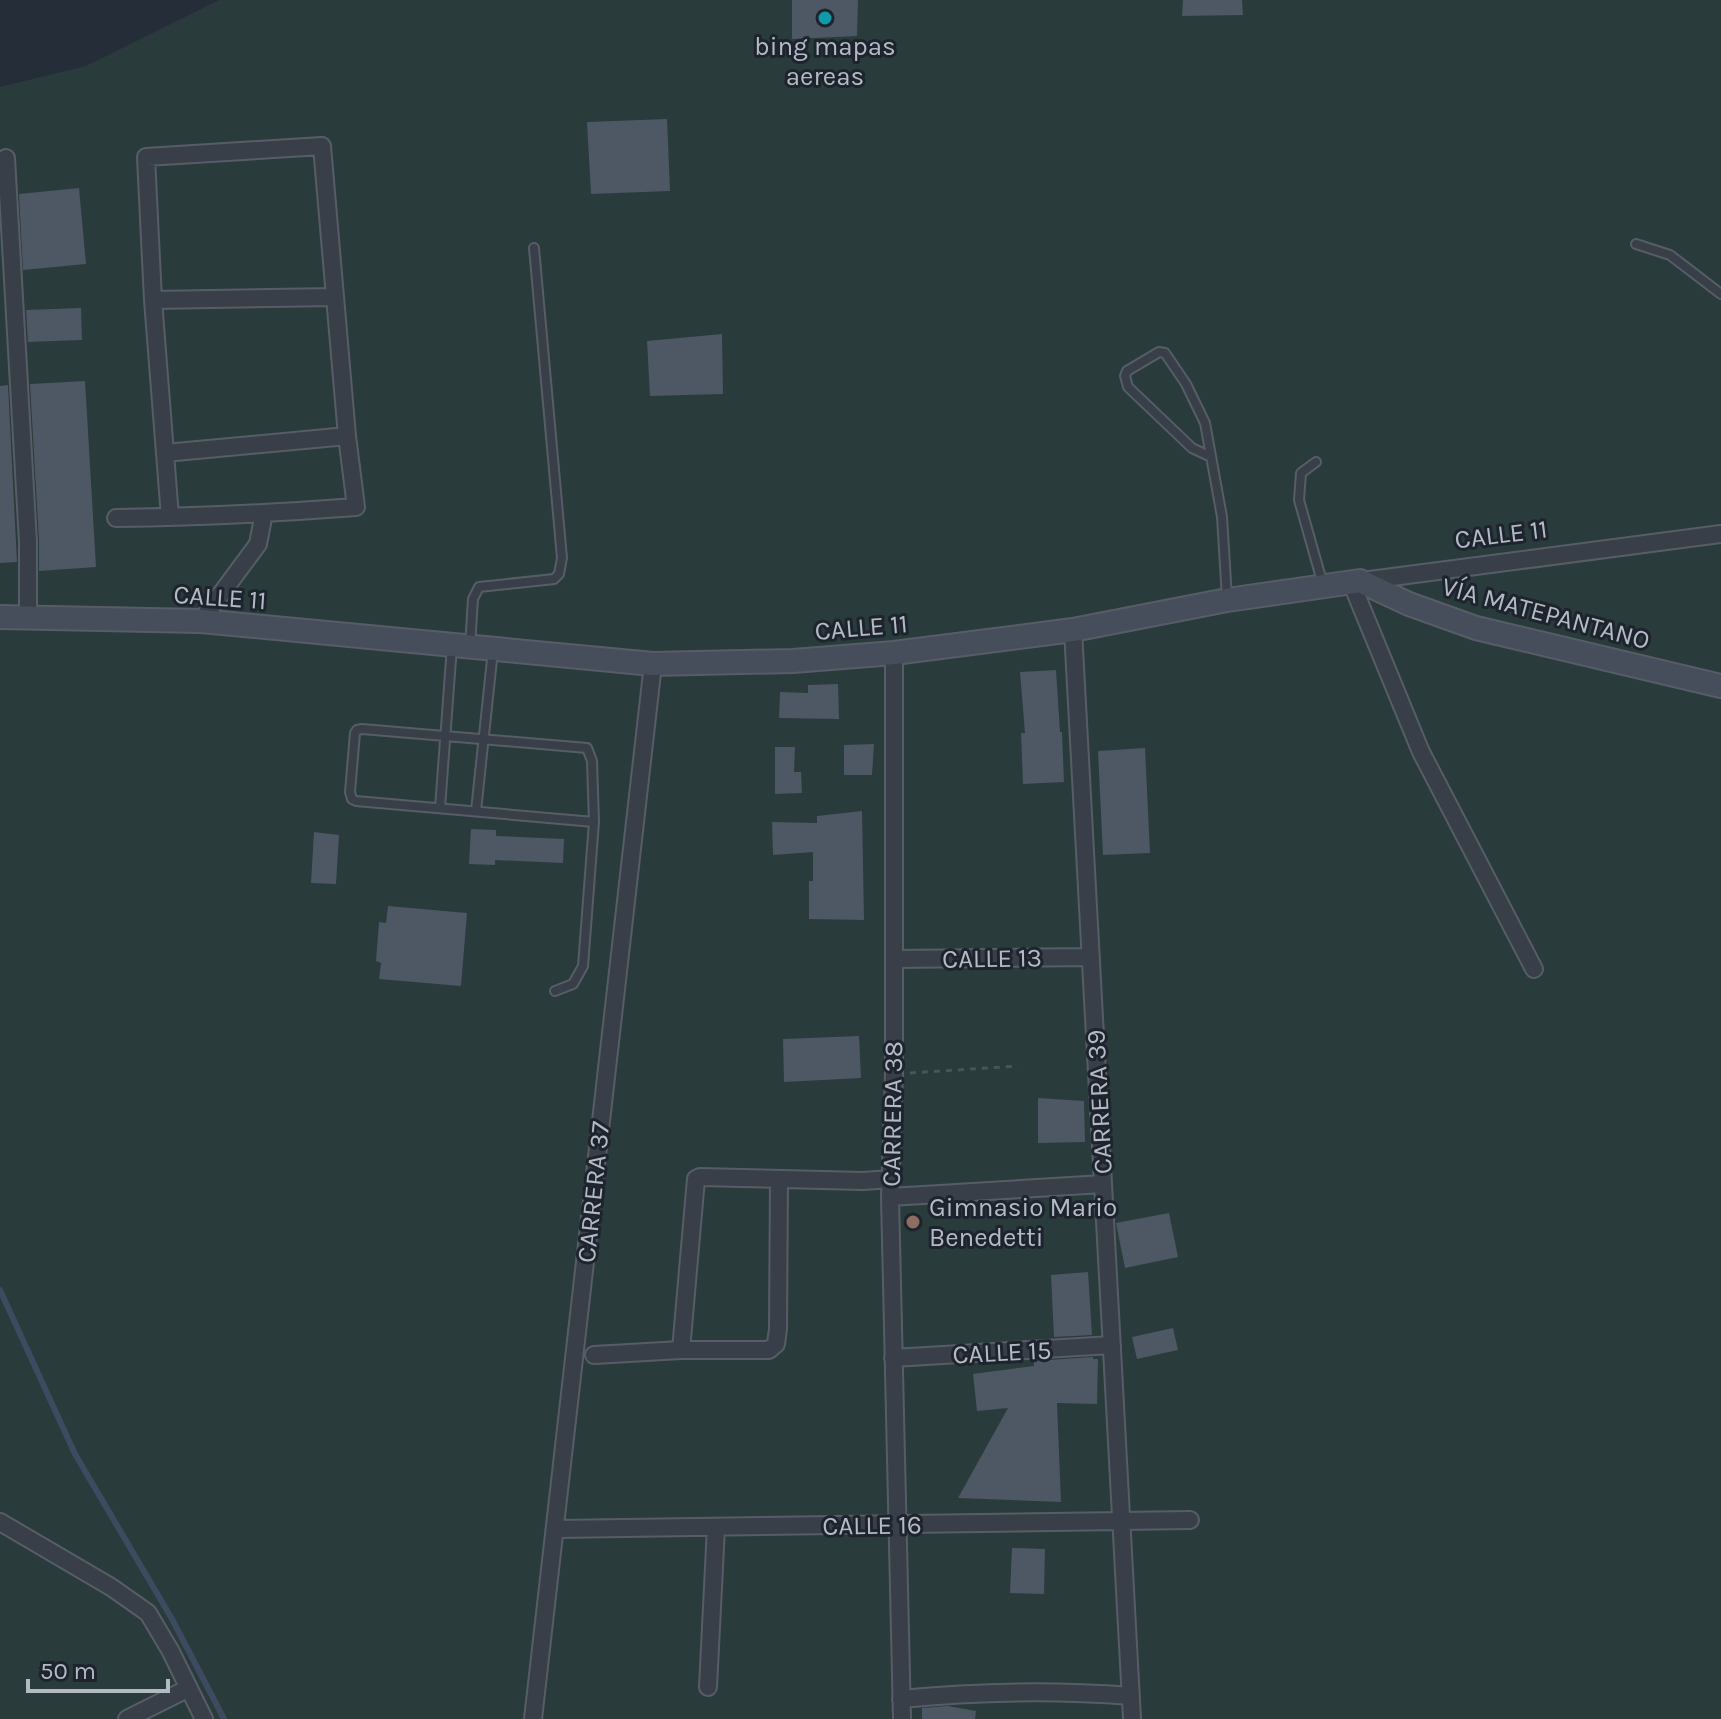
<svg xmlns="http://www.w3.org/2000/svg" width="1721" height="1719" font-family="Karla,sans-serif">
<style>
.green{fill:#2a3b3b}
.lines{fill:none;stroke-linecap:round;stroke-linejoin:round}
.stream{stroke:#3d4a60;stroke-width:6}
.building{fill:#4e5764}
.service-casing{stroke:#575d67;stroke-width:12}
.minor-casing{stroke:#575d67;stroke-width:20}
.secondary-casing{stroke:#575d67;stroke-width:26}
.path{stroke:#475659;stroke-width:3;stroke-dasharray:6 6;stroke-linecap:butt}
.service{stroke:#383f49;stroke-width:8}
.minor{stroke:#383f49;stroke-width:16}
.secondary{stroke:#474e5b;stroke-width:22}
.culture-dot{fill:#0f9aa8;stroke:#1e242e;stroke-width:3}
.education-dot{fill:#8d6e63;stroke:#1e242e;stroke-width:3}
.labels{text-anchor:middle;stroke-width:6;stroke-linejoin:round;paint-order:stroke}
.poi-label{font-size:26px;fill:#b4bac5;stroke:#1e242e}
.street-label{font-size:26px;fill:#b4bac5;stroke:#1e242e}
</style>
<rect width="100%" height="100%" fill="#252d38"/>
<path class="green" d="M219 0H1721V1719H0V87L86 66Z"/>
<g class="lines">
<path class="stream" d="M0 1290 75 1454 172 1619 224 1719"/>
</g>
<path class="building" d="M792 0H858L857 36 792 39Z
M1183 0H1242L1243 15 1182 16Z
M667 119 670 191 591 194 587 122Z
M79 188 86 264 23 270 19 194Z
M81 308 82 340 28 342 26 310Z
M722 334 723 394 650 396 647 341Z
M85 381 96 567 39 571V541L30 384Z
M8 385 17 562 0 563V386Z
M1056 670 1060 732H1062L1064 782 1023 784 1021 733H1025L1020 672Z
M838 684 839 719 779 718 780 692 808 693V685Z
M874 744 872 775H844V745Z
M775 747H795L794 772H801L802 793 775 794Z
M1145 748 1150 853 1103 855 1098 751Z
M862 811 864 920 809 919V881H813V852L773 855 772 822 817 823V816Z
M471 829 496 830V836L564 839 563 863 495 860V865L469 864Z
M314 832 339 835 336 884 311 883Z
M388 906 467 913 461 986 379 979 381 963 376 961 379 922 386 923Z
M859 1036 861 1078 784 1082 783 1039Z
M1038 1098 1084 1101 1085 1142 1038 1143Z
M1169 1213 1178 1257 1125 1268 1116 1223Z
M1088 1272 1092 1335 1054 1337 1051 1275Z
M1173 1328 1178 1350 1137 1359 1132 1337Z
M1093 1357V1359H1098L1097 1404 1057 1403 1061 1502 958 1498 1008 1408 977 1411 973 1374 1034 1366V1361Z
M1012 1548 1045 1549 1044 1594 1010 1593Z
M948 1706 976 1711 975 1719H922V1708Z"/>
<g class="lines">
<defs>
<path id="service" d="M1636 244 1670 255 1721 294
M1211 457 1192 448 1128 387 1125 376 1127 371 1159 352 1165 353 1186 384 1205 423 1222 517 1227 598
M1316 462 1301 473 1299 500 1323 585
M470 646 473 599 479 587 554 579 559 574 562 558 534 248
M362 729 587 748 592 761 594 822 356 801 352 799 350 792 355 733 357 730Z
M440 808 452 646
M476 811 493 650
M555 991 573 984 583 966 594 822"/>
<path id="minor" d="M6 158 28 542V618
M153 300 335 297
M165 453 347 436
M116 518C196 517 276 513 356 507L347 436 322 146 146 157 153 300 170 517
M1362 581 1721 534
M1351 582 1421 752 1534 969
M201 621 258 544 264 513
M1073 630 1132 1719
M894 653V1074L890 1197 902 1719
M894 959 1091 957
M890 1197 1103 1184
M681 1350 696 1179 700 1177 863 1181 891 1179
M594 1355 681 1350H769L776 1344 778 1329 779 1179
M893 1358 1112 1345
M0 1522 111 1587 148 1613 170 1650 204 1719
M555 1529 1190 1520
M708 1687 716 1527
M901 1699C981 1691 1051 1690 1131 1696
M127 1719 189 1688
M533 1719 653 664"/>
<path id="secondary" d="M0 617 201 621 653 664 793 661 894 653 1073 630 1227 600 1360 581 1409 604 1476 628 1721 686"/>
</defs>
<use href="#service" class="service-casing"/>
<use href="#minor" class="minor-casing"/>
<use href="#secondary" class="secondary-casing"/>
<path class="path" d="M910 1073 1018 1066"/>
<use href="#service" class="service"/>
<use href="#minor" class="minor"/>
<use href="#secondary" class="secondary"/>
</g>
<circle class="culture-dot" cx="825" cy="18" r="8"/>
<circle class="education-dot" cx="913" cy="1222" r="8"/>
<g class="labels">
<g class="poi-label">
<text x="825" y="55">bing mapas<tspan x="825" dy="30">aereas</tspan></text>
<text x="929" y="1216" text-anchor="start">Gimnasio Mario<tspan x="929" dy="30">Benedetti</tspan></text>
</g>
<g class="street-label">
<text transform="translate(1501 534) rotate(-7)" y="9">CALLE 11</text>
<text transform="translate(220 597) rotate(4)" y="9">CALLE 11</text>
<text transform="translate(1546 613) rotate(15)" y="9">VÍA MATEPANTANO</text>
<text transform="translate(861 627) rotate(-5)" y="9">CALLE 11</text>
<text transform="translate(992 958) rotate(-1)" y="9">CALLE 13</text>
<text transform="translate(1099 1102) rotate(-93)" y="9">CARRERA 39</text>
<text transform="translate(892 1114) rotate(-89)" y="9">CARRERA 38</text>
<text transform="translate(593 1192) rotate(-84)" y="9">CARRERA 37</text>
<text transform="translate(1002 1352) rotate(-3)" y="9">CALLE 15</text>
<text transform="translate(872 1525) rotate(-1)" y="9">CALLE 16</text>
</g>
</g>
<path d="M28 1679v12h140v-12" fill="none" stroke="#b4bac5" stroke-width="4"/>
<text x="40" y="1679" font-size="24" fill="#b4bac5" stroke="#1e242e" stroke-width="6" paint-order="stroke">50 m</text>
</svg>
